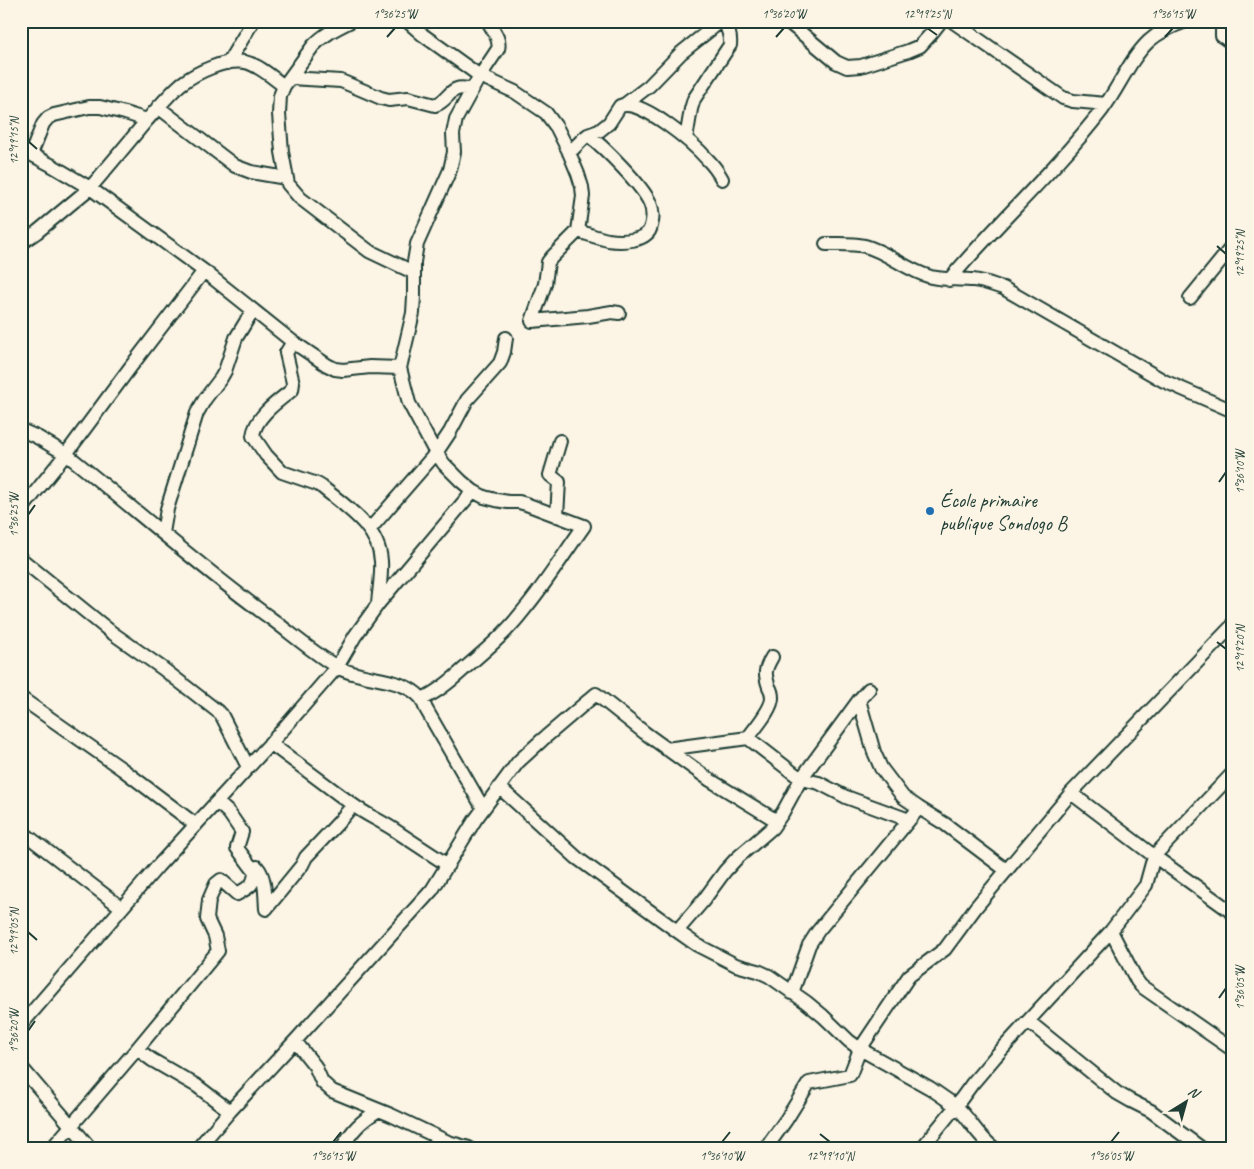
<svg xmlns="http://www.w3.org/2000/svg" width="1254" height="1169" font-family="Caveat,sans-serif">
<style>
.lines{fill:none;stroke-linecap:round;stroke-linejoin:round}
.street-casing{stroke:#1f3d34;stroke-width:16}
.street{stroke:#fcf5e5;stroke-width:12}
.ticks{fill:none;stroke:#1f3d34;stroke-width:2}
.poi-dot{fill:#1f6fb2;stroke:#fcf5e5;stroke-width:2}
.labels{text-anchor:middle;stroke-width:4;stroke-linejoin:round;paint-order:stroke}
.poi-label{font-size:20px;fill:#1f3d34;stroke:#fcf5e5;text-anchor:start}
.neatline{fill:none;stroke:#1f3d34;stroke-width:2}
.ticks-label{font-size:12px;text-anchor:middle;fill:#1f3d34}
</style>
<rect width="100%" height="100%" fill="#fcf5e5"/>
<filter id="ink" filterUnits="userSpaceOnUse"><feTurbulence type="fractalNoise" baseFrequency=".02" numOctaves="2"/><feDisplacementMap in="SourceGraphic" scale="10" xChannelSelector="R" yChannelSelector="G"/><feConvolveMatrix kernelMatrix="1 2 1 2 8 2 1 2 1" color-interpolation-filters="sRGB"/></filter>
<g filter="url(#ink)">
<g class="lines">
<defs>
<path id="street" d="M407 21 423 35 480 76 515 92 546 113 557 128 568 150 578 174 582 187 583 196 578 231
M787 21 836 62 847 67 861 66 908 51 920 46 930 35 941 21
M952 21 1063 98 1073 101 1106 104
M1222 21V36L1233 44
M228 63 253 21
M290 78 341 81 381 98 389 100 408 98 435 105C451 100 448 83 472 90
M284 86 280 96 279 114 282 152 288 184 300 198 369 251 413 272
M624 105 649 86 681 53 721 21
M158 107 235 166 251 172 286 178
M588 135C604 147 642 185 650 203 653 210 653 219 651 226 648 242 621 242 608 240 598 238 588 234 578 231L552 257 548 262 545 284 532 321 588 316 612 312 619 313
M686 139 691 109 694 99 730 45C731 36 728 29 724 21
M21 149 51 165 90 188C109 166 128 143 147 120 158 108 168 95 181 84 197 72 225 59 245 62 259 65 273 78 284 86L313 46C324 34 337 28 351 21
M569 153 584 138 588 135 599 131 609 123 620 106C641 98 694 144 708 160 713 165 718 172 722 179
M31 154 43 124 48 118 54 115 89 107H100L125 113 147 120
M21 243 37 232 90 188 204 271 293 342 327 365 335 369 343 370 370 367 400 368
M826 244C839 244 852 243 865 246 888 252 907 271 931 277 945 280 959 279 973 280 984 281 993 285 1003 288L1164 381 1233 411
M949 280C998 222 1055 171 1102 110 1119 88 1129 60 1149 41 1160 31 1172 26 1186 21
M1190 298 1230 249 1233 248
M293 342 286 353 293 383 292 390C278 401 255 417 253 436L266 455 282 472 317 484 322 487C346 507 379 527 381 561 382 575 379 590 378 604
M21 430 37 437 66 454C135 509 201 568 273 620 293 635 315 654 337 667 362 681 402 676 421 698 423 701 424 705 426 709L483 808
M21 510 66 454 129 369 204 271
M557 516 559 482 550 475 560 441
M370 529 436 453 450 432 467 400 500 363 504 352 506 338
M163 533 167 509 197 413 205 399 221 378 225 371 236 338 253 310
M21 559 111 632 162 668 221 714 248 767
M21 698 122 769 196 825
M422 699C438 692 452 680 465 668 486 650 506 633 523 611 545 585 564 554 584 526L526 504 519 502H508L496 500 484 497 473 491 461 481 444 464 433 448 409 403 400 368 413 313 414 296V262L417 244 450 170 454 152 453 134 456 119 478 79 498 49C501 39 492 30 488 21
M859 700 874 752 881 768 903 797 919 808 945 824 1006 870
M748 738 801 779 819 783 846 797 909 820
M270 743 353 805
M666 749 748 738C755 728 772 709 772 698 772 694 771 690 769 687 764 673 765 669 772 657
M1233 773 1154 856 1233 913
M499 787 577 858 677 931 697 945 736 965 758 971 769 976 806 1002 823 1016 849 1041 860 1049 850 1075 809 1083 786 1120 766 1148
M21 831 122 908
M257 867C266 877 265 896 266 909L302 865 306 857 338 823 353 805C365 814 379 820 393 829 411 841 429 853 448 865
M677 931 703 901 725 871 737 858 772 828 783 812 801 779 859 700 869 689
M1111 931 1137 981 1141 986 1233 1050
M792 993 809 945 818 931 919 808
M1028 1021 1117 1093 1131 1101 1151 1111 1201 1148
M21 1025 158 866 278 735 337 667 355 636 378 604 473 491
M295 1041 315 1066 322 1082 332 1091 391 1115 448 1142 469 1148
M137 1049 152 1060 197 1086 230 1111
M21 1067 90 1148
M52 1148 66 1132 137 1049 218 951 215 936 207 919 209 900 216 884 221 880 237 894C249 887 254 886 255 872L237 848 242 832 229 813 217 802
M198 1148 230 1111 295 1041 432 890 475 820 518 762 542 740 596 694 645 733 710 780 777 821
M342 1148C352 1130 361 1121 379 1110
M922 1148 956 1106 930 1088 860 1049 909 976 945 949 976 907 1071 793 1231 627 1233 623
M994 1148C978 1137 970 1119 956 1106L972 1084 995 1057 1111 931 1146 885 1154 856 1071 793"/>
</defs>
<use href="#street" class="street-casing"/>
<use href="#street" class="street"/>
</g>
</g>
<path class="ticks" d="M927 28 937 35M387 37 395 28M776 37 784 28M1165 37 1173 28M28 141 37 149M1217 246 1226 254M1219 482 1226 472M28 515 35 505M1217 642 1226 649M28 932 37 940M1219 998 1226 988M28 1031 35 1021M820 1134 830 1142M333 1142 341 1132M722 1142 730 1132M1111 1142 1119 1132"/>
<circle class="poi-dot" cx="930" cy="511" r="5"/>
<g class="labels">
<g class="poi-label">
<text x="940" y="507">École primaire<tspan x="940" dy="23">publique Sondogo B</tspan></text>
</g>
</g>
<rect width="1254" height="1169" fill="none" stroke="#fcf5e5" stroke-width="55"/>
<g transform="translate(1186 1102) rotate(37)" stroke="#fcf5e5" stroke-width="4" paint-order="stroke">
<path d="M0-4L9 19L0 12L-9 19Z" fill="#1f3d34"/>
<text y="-8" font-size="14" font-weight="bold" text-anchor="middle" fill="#1f3d34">N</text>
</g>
<rect x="28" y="28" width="1198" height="1114" class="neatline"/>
<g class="ticks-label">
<text x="395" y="18">1°36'25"W</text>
<text x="784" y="18">1°36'20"W</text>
<text x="927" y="18">12°19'25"N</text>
<text x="1173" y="18">1°36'15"W</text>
<text transform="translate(14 141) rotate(-90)" y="4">12°19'15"N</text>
<text transform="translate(1240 254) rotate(-90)" y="4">12°19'25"N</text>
<text transform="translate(1240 472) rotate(-90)" y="4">1°36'10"W</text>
<text transform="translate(14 515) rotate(-90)" y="4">1°36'25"W</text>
<text transform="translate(1240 649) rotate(-90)" y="4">12°19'20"N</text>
<text transform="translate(14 932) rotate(-90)" y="4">12°19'05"N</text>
<text transform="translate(1240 988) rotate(-90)" y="4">1°36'05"W</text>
<text transform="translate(14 1031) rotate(-90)" y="4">1°36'20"W</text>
<text x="333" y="1160">1°36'15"W</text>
<text x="722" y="1160">1°36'10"W</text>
<text x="830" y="1160">12°19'10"N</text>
<text x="1111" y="1160">1°36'05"W</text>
</g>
</svg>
